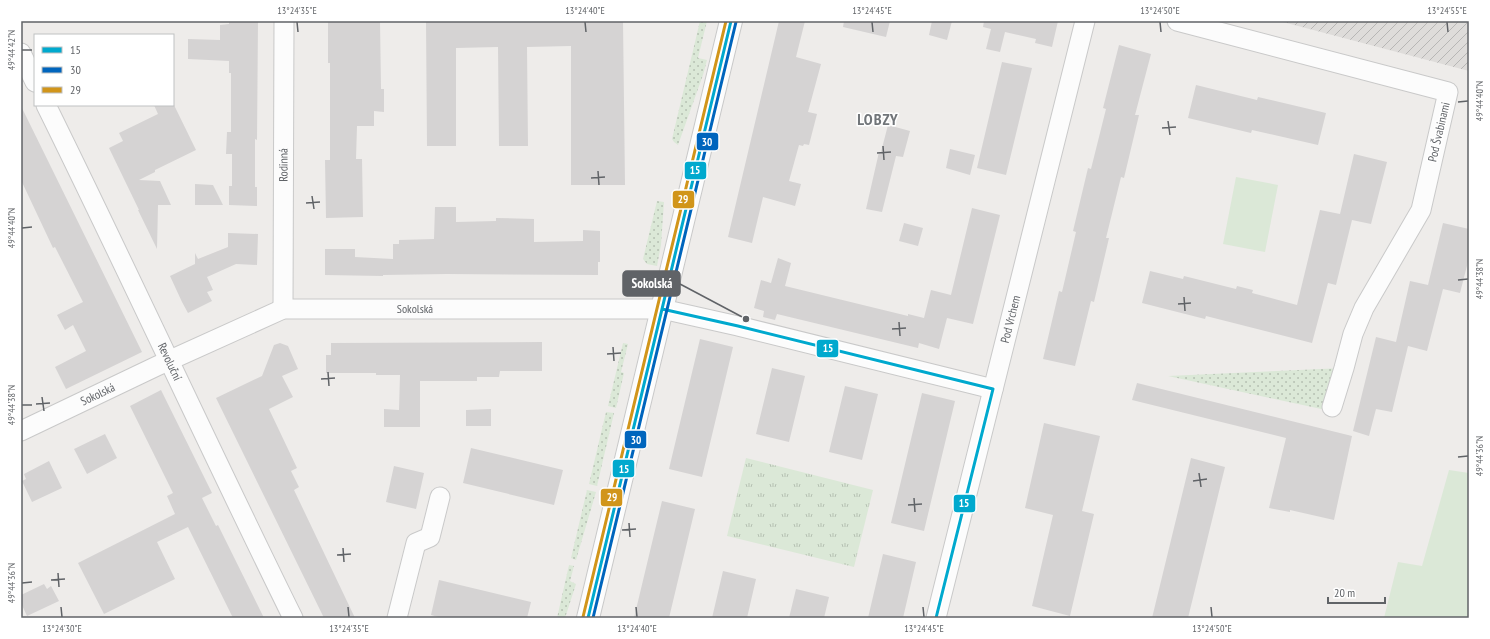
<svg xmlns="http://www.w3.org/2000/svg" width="1490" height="639" font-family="'PT Sans Narrow',sans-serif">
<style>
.industrial{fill:url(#industrial-furrows)}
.grass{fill:url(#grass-dots)}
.park{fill:url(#park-tufts)}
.garden{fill:#dbe8d7}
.building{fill:#d5d3d3}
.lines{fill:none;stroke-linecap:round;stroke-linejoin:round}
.minor-casing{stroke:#c9c9c9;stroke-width:21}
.tertiary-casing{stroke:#c9c9c9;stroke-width:24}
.minor{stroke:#fcfcfc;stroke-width:19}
.tertiary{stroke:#fcfcfc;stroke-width:22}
.bus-1-casing{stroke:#fff;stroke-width:6}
.bus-2-casing{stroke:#fff;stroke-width:6}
.bus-3-casing{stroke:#fff;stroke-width:6}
.bus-1{stroke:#00a9ce;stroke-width:3}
.bus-2{stroke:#0065bd;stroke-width:3}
.bus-3{stroke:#d1951a;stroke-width:3}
.ticks{fill:none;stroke:#606367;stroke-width:1.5}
.labels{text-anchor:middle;stroke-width:3;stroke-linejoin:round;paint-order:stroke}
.street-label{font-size:12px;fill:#606367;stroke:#fff}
.district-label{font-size:16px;font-weight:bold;letter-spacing:1px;fill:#717579;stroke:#fff}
.leader{fill:none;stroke:#606367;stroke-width:1.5}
.callout-dot{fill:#606367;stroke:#fff;stroke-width:1.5}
.callout{fill:#606367;stroke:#606367;stroke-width:1.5}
.callout-label{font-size:13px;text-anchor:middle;font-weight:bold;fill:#fff}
.line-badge{stroke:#fff;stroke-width:1.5}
.badge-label{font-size:11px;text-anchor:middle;font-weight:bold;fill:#fff}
.neatline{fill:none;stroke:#606367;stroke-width:1.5}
.ticks-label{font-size:10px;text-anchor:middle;fill:#606367}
</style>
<defs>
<pattern id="industrial-furrows" width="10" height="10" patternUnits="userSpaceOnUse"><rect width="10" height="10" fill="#dedcda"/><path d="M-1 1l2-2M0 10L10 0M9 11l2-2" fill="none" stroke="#b7b6b5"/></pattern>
<pattern id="grass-dots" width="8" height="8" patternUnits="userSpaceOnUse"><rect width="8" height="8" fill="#dbe8d7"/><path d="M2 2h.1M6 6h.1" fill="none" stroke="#b5c0b2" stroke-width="1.8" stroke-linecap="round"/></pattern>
<pattern id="park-tufts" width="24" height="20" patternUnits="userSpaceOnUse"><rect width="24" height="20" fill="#dbe8d7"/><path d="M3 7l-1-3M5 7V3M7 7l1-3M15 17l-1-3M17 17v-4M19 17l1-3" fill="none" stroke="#b5c0b2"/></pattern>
</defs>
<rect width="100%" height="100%" fill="#eeecea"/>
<path class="industrial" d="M1279 21H1469V71Z"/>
<path class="grass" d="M700 21H707L698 58 707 60 703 75 678 145 674 142 672 139Z
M657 201 664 202 661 245 657 266 647 264 643 259Z
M645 273 655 276 647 289 636 297 640 275Z
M623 343 628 344 621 372 624 373 616 408 608 406Z
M1344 368 1326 410 1168 376Z
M606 412 614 413 597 486 589 484Z
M587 490 596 492 576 560 571 558Z
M569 565 574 566 570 581 576 584 565 618H557Z"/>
<path class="park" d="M746 458 873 490 854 567 727 536Z"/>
<path class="garden" d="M1236 177 1278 185 1265 252 1223 244Z
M1449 470 1469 473V618H1384L1398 562 1422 566Z"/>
<path class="building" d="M229 21H258L257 140 255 139V187H257V206L229 205V186H232V154H226L227 132H231V73H229V61L188 59V39L220 40V25L229 24Z
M328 21H380L381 89H384V112L374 111V126H357L356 159H362L363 217 326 218 325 160H330V63H328Z
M426 21H623L625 185H571V46L527 47 528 146H499L498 47 456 48V146H427Z
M779 21H805L796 57 821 64 808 112 817 114 809 145 804 144 803 146 799 145 789 181 801 184 795 206 763 197 752 243 728 237Z
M844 21H890L886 37 843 27Z
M932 21H952L947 40 929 35Z
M984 21H1058L1052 47 1035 43 1036 39 1005 32 1000 52 986 49 991 29 983 27Z
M1119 45 1151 54 1135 115H1139L1124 178 1121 177 1106 238H1109L1094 302 1091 301 1075 366 1043 359 1059 291 1062 292 1076 232 1073 231 1088 168 1091 169 1106 109 1103 108Z
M1002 62 1032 68 1006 175 977 168Z
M1196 85 1257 100 1258 97 1326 113 1318 145 1252 130 1251 133 1188 118Z
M154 105H174L196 150 155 170V172L139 180 160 181 171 205H158L157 249 138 210H139L109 148 123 141 119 133 158 114Z
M21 106 142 352 66 389 55 367 86 351 73 325 65 330 57 315 83 302 55 247 53 248 21 180Z
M888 125 910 131 903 157 896 156 882 212 866 209 879 152H881Z
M950 149 975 155 970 175 946 168Z
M1354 154 1387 162 1371 224 1352 220 1336 285 1328 283 1312 343 1206 316 1205 319 1142 303 1150 271 1183 279 1184 276 1236 289 1237 286 1253 290 1252 293 1297 305 1320 210 1340 214Z
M195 184 213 185 223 205H195Z
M435 207H456V222L496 221V218L534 219V242L583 241V230L600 231V262H598V275L447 274 383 275V276L325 275V249H355V257L393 259V244H399V240L434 239Z
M972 208 1000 215 973 324 947 318 939 349 919 343 918 348 777 314 775 320 763 317 764 311 754 308 761 280 771 283 778 258 791 263 785 286 908 316V314L924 318 931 290 951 295Z
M904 223 923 228 918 246 899 241Z
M1443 223 1469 229V258L1460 293 1443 289 1427 351 1408 346 1392 412 1376 409 1369 436 1353 431 1376 337 1396 342 1410 281 1428 285Z
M228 233 258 234 257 265 236 264 207 277 213 290 207 292 212 301 188 313 182 302 170 276 195 264V253L198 259 228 247Z
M700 339 733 347 702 477 669 469Z
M542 342V371H500L499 377H477V381H420V427H384V409L399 410 400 375H376V373H326V355H331V343Z
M280 343 288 346 298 369 282 376 293 397 269 409 297 468 291 471 299 487 294 490 355 618H324L216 398 262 376 274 345Z
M772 368 805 376 789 442 756 434Z
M1137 383 1352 436 1334 520 1290 510V512L1269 508 1286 438 1132 400Z
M845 386 878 394 862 460 829 452Z
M161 390 212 493 202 498 216 526 218 525 264 618H233L188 527 157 542 175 579 104 614 78 563 175 514 167 496 173 493 130 406Z
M922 393 955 401 924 531 891 523Z
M491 409V426H466V410Z
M1044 423 1100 436 1082 511 1094 514 1070 616 1032 606 1053 515 1025 508Z
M105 434 117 458 87 474 74 449Z
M471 448 563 470 554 505 463 483Z
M1191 458 1225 467 1188 618H1152Z
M49 461 62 488 32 502 22 481 26 479 24 474Z
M394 466 424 473 416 509 386 502Z
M662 501 695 509 669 618H634Z
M883 554 916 562 903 618H868Z
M723 571 756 579 747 618H712Z
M439 580 531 602 527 618H442L431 615Z
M44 584 47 589 51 586 59 601 27 616 21 603V595Z
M796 589 829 597 824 618H789Z"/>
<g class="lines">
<defs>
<g id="minor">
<path d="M1177 21 1448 92 1421 210 1364 308 1353 334 1344 368 1332 407"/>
<path d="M21 53 35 82"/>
<path id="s1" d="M46 105C130 275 209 448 293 618"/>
<path id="s2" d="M283 309 284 21"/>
<path id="s3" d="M21 431 157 366 283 309H662L738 326 993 389"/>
<path d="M397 618 416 543 430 537 440 497"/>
<path id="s4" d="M936 618 1085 21"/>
</g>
<path id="tertiary" d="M588 618 731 21"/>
</defs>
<use href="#minor" class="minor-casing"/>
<use href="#tertiary" class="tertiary-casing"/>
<use href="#minor" class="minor"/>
<use href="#tertiary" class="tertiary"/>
<defs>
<path id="bus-1" d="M662 309 738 326 993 389
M588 618 731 21
M936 618 993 389"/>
<path id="bus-2" d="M593 618 736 22"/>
<path id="bus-3" d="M583 617 726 21"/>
</defs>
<use href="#bus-1" class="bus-1-casing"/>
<use href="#bus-2" class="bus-2-casing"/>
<use href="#bus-3" class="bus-3-casing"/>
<use href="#bus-1" class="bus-1"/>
<use href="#bus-2" class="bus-2"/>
<use href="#bus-3" class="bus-3"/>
</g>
<path class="ticks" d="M297 22 298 32M585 22 586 32M872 22 873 32M1160 22 1161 32M1447 22 1448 32M22 50H32M1458 102 1468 101M1168 121 1170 135M1162 128 1176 127M883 146 884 160M877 153 891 152M598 171 599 185M591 178 605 177M312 196 314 209M306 203 320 202M22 228 32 227M1458 280 1468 279M1184 297 1185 311M1178 304 1191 303M899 322 900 336M892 329 906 328M613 347 614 361M607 354 621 353M328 372 329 386M321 379 335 378M42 397 44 411M36 404 50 403M22 405H32M1458 457 1468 456M1199 473 1201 487M1193 481 1207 479M914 498 915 512M908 505 922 504M629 523 630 537M622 530 636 529M343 548 344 562M337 555 351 554M58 573 59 587M51 580 65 579M22 583 32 582M61 607 62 617M348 607 349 617M636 607 637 617M923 607 924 617M1211 607 1212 617"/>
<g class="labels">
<g class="street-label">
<text transform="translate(1439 132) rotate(-77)" y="4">Pod Švabinami</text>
<text dy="4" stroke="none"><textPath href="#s2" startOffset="144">Rodinná</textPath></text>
<text dy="4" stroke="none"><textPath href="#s3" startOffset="421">Sokolská</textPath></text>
<text dy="4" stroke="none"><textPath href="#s4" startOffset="308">Pod Vrchem</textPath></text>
<text dy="4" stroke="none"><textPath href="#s1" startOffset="285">Revoluční</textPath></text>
<text dy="4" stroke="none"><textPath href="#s3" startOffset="85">Sokolská</textPath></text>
</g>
<g class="district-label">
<text x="878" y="125">LOBZY</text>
</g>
</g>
<path class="leader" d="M746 319L680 284"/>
<circle class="callout-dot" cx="746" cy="319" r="4"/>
<rect class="callout" x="623" y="271" width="57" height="25" rx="4"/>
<g class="callout-label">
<text x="652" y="288">Sokolská</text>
</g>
<g class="line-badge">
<rect x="696" y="132" width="23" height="19" rx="4" fill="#0065bd"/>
<rect x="684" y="161" width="23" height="19" rx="4" fill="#00a9ce"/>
<rect x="672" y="190" width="23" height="19" rx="4" fill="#d1951a"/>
<rect x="816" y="339" width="23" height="19" rx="4" fill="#00a9ce"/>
<rect x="624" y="430" width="23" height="19" rx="4" fill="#0065bd"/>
<rect x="612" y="459" width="23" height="19" rx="4" fill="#00a9ce"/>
<rect x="600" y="488" width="23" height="19" rx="4" fill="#d1951a"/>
<rect x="953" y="494" width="23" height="19" rx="4" fill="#00a9ce"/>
</g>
<g class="badge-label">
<text x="707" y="146">30</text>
<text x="695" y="174">15</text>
<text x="683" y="203">29</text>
<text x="828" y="352">15</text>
<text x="636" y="444">30</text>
<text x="624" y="473">15</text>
<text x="612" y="501">29</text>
<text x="964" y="507">15</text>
</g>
<rect width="1490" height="639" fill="none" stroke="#ffffff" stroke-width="44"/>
<rect x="34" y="34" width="140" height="72" fill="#ffffff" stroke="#bfc1c2"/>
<rect x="42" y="47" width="20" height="6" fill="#00a9ce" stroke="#bfc1c2"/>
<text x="70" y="54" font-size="12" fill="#606367">15</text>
<rect x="42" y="67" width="20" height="6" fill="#0065bd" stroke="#bfc1c2"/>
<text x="70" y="74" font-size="12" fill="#606367">30</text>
<rect x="42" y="87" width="20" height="6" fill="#d1951a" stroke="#bfc1c2"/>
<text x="70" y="94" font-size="12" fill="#606367">29</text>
<path d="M1328 597v6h57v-6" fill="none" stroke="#606367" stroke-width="2"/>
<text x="1334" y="597" font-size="12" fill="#606367" stroke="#ffffff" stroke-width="3" paint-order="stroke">20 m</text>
<rect x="22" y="22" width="1446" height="595" class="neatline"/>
<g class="ticks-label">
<text x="297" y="14">13°24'35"E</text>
<text x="585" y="14">13°24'40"E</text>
<text x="872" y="14">13°24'45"E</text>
<text x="1160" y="14">13°24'50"E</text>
<text x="1447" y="14">13°24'55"E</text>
<text transform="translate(11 50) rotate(-90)" y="4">49°44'42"N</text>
<text transform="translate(1479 101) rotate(-90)" y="4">49°44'40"N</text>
<text transform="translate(11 228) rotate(-90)" y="4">49°44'40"N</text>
<text transform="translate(1479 279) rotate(-90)" y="4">49°44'38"N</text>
<text transform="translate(11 405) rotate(-90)" y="4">49°44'38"N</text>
<text transform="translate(1479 456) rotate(-90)" y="4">49°44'36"N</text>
<text transform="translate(11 583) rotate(-90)" y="4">49°44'36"N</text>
<text x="62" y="632">13°24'30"E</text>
<text x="349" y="632">13°24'35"E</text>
<text x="637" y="632">13°24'40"E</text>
<text x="924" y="632">13°24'45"E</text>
<text x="1212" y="632">13°24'50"E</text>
</g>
</svg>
